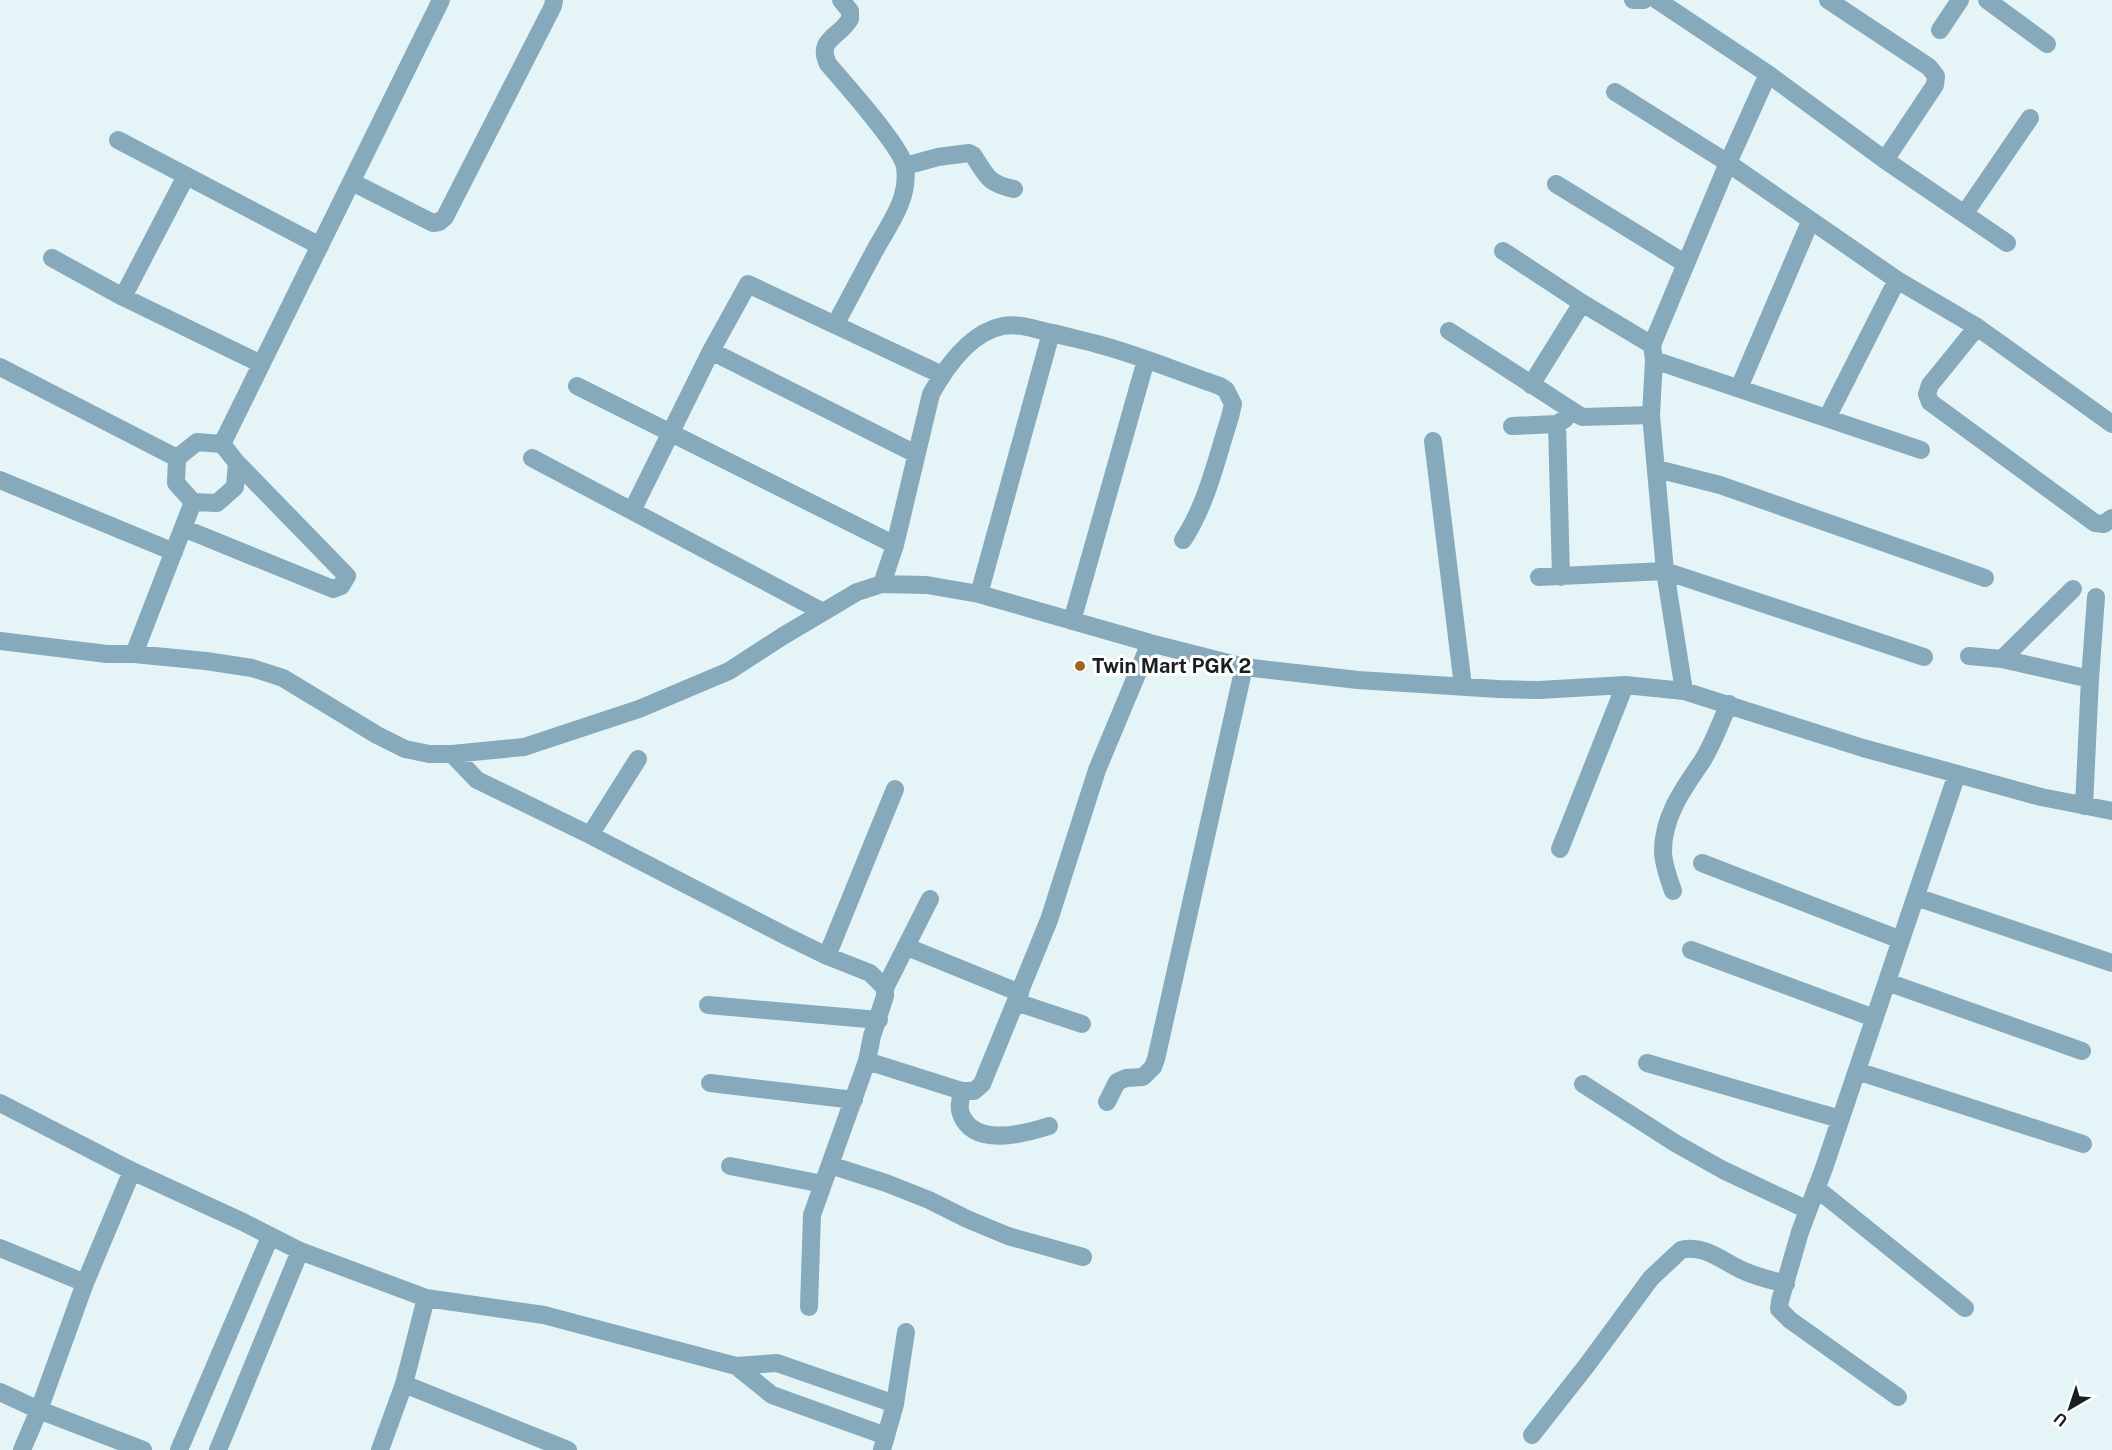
<svg xmlns="http://www.w3.org/2000/svg" width="2112" height="1450" font-family="'Public Sans',sans-serif">
<style>
.lines{fill:none;stroke-linecap:round;stroke-linejoin:round}
.minor{stroke:#86a9bc;stroke-width:18}
.poi-dot{fill:#9e6523;stroke:#fff;stroke-width:2}
.labels{text-anchor:middle;stroke-width:6;stroke-linejoin:round;paint-order:stroke}
.poi-label{font-size:20px;font-weight:bold;fill:#1a2021;stroke:#fff;text-anchor:start}
</style>
<rect width="100%" height="100%" fill="#e5f5f7"/>
<g class="lines">
<path class="minor" d="M1633 0H1644
M1657 0 1768 74 1885 160 2007 243
M1828 0 1929 67 1936 76 1935 85 1885 160
M1987 0 2047 44
M1940 30 1960 0
M1615 92 1728 163 1897 280 1977 327 2112 424
M118 140 320 246
M905 166 938 157 969 153 973 155C987 176 987 183 1014 189
M352 182 433 223 439 222 445 217 553 6 554 0
M1556 184 1686 264
M1965 213 2030 118
M1503 251 1582 303 1652 345
M52 258 123 297 261 364
M123 297 186 176
M835 325C848 301 861 276 874 252 888 226 910 199 905 167 901 146 844 83 828 64 816 39 840 37 850 19V11L841 0
M1977 327 1930 385 1927 394 1930 402 2095 523 2104 524 2112 518
M1449 331 1582 417 1651 415
M711 351 748 284 942 375
M1654 360 1921 450
M0 367 177 458
M1531 385 1582 303
M577 386 895 545
M1739 388 1810 222
M1827 418 1897 280
M1557 424 1561 577
M1512 426 1557 424 1565 419
M1433 441 1463 686
M197 442 222 444 237 463 235 487 217 503 193 502 176 483 177 458Z
M222 444 441 0
M532 458 823 612
M1657 469 1720 485 1985 578
M0 480 174 552
M632 511 711 351 916 454
M183 528 333 589 341 586 347 576 237 463
M1539 577 1665 571 1924 657
M882 584 895 545 931 394C946 367 971 332 1003 326 1020 323 1036 330 1053 333 1067 337 1083 340 1097 344 1139 355 1179 372 1220 386L1226 390 1233 404 1230 417C1217 457 1207 504 1183 540
M979 594 1051 333
M1072 621 1146 360
M0 641 107 654H134L206 661 252 668 283 678 377 735 405 749 429 754H452L524 747 639 709 729 671 783 636 857 592 882 584 927 585 979 594 1150 643 1244 667 1358 680 1498 689 1539 690 1625 685 1684 691 1863 748 2041 797 2112 811
M134 654 193 502
M1969 656 2002 659 2090 679
M2002 659 2073 589
M1684 691 1665 571 1651 415 1654 360 1652 345 1728 163 1768 74
M452 754 477 780 590 835 786 936 827 956 870 973 885 988V996L872 1036 867 1061 812 1215 809 1307
M2084 806 2090 679 2096 597
M590 835 638 759
M1560 849 1625 685
M1702 863 1901 940
M1673 891C1669 879 1663 864 1663 851 1663 817 1683 789 1701 763 1713 745 1720 723 1729 704
M1916 897 2112 963
M907 947 1020 993
M1691 950 1874 1018
M827 956 895 789
M1887 982 2082 1051
M885 988 930 899
M1016 1002 1082 1024
M708 1005 879 1020
M867 1061 962 1091H974L982 1084 1049 920 1097 770 1150 643
M1647 1063 1840 1119
M1857 1071 2083 1144
M710 1083 854 1100
M1583 1084 1675 1143 1723 1170 1808 1210
M962 1091C961 1098 958 1107 961 1114 974 1148 1024 1134 1049 1126
M1107 1102 1117 1082 1126 1078 1143 1077 1153 1067 1156 1059 1244 667
M0 1103 132 1171 243 1222 300 1251 426 1298 544 1315 736 1366 777 1363 895 1404
M830 1165 886 1183 929 1200 967 1219 1008 1236 1083 1257
M730 1166 823 1184
M1816 1188 1965 1308
M0 1248 85 1283
M736 1366 772 1395 886 1436
M404 1384 568 1450
M0 1392 39 1410 143 1450
M1898 1397 1790 1320 1779 1309 1780 1301 1800 1232 1824 1168 1957 774
M1532 1435 1587 1365 1651 1278 1681 1250C1705 1244 1723 1262 1744 1271 1757 1277 1771 1280 1786 1284
M22 1450 39 1410 85 1283 132 1171
M179 1450 270 1237
M218 1450 300 1251
M380 1450 404 1384 426 1298
M882 1450 895 1404 906 1332"/>
</g>
<circle class="poi-dot" cx="1080" cy="666" r="6"/>
<g class="labels">
<g class="poi-label">
<text x="1092" y="673">Twin Mart PGK 2</text>
</g>
</g>
<g transform="translate(2070 1408) rotate(219)" stroke="#ffffff" stroke-width="4.5" paint-order="stroke">
<path d="M0-4.5L10 22L0 15L-10 22Z" fill="#1a2021"/>
<text y="-9" font-size="16" font-weight="bold" text-anchor="middle" fill="#1a2021">U</text>
</g>
</svg>
